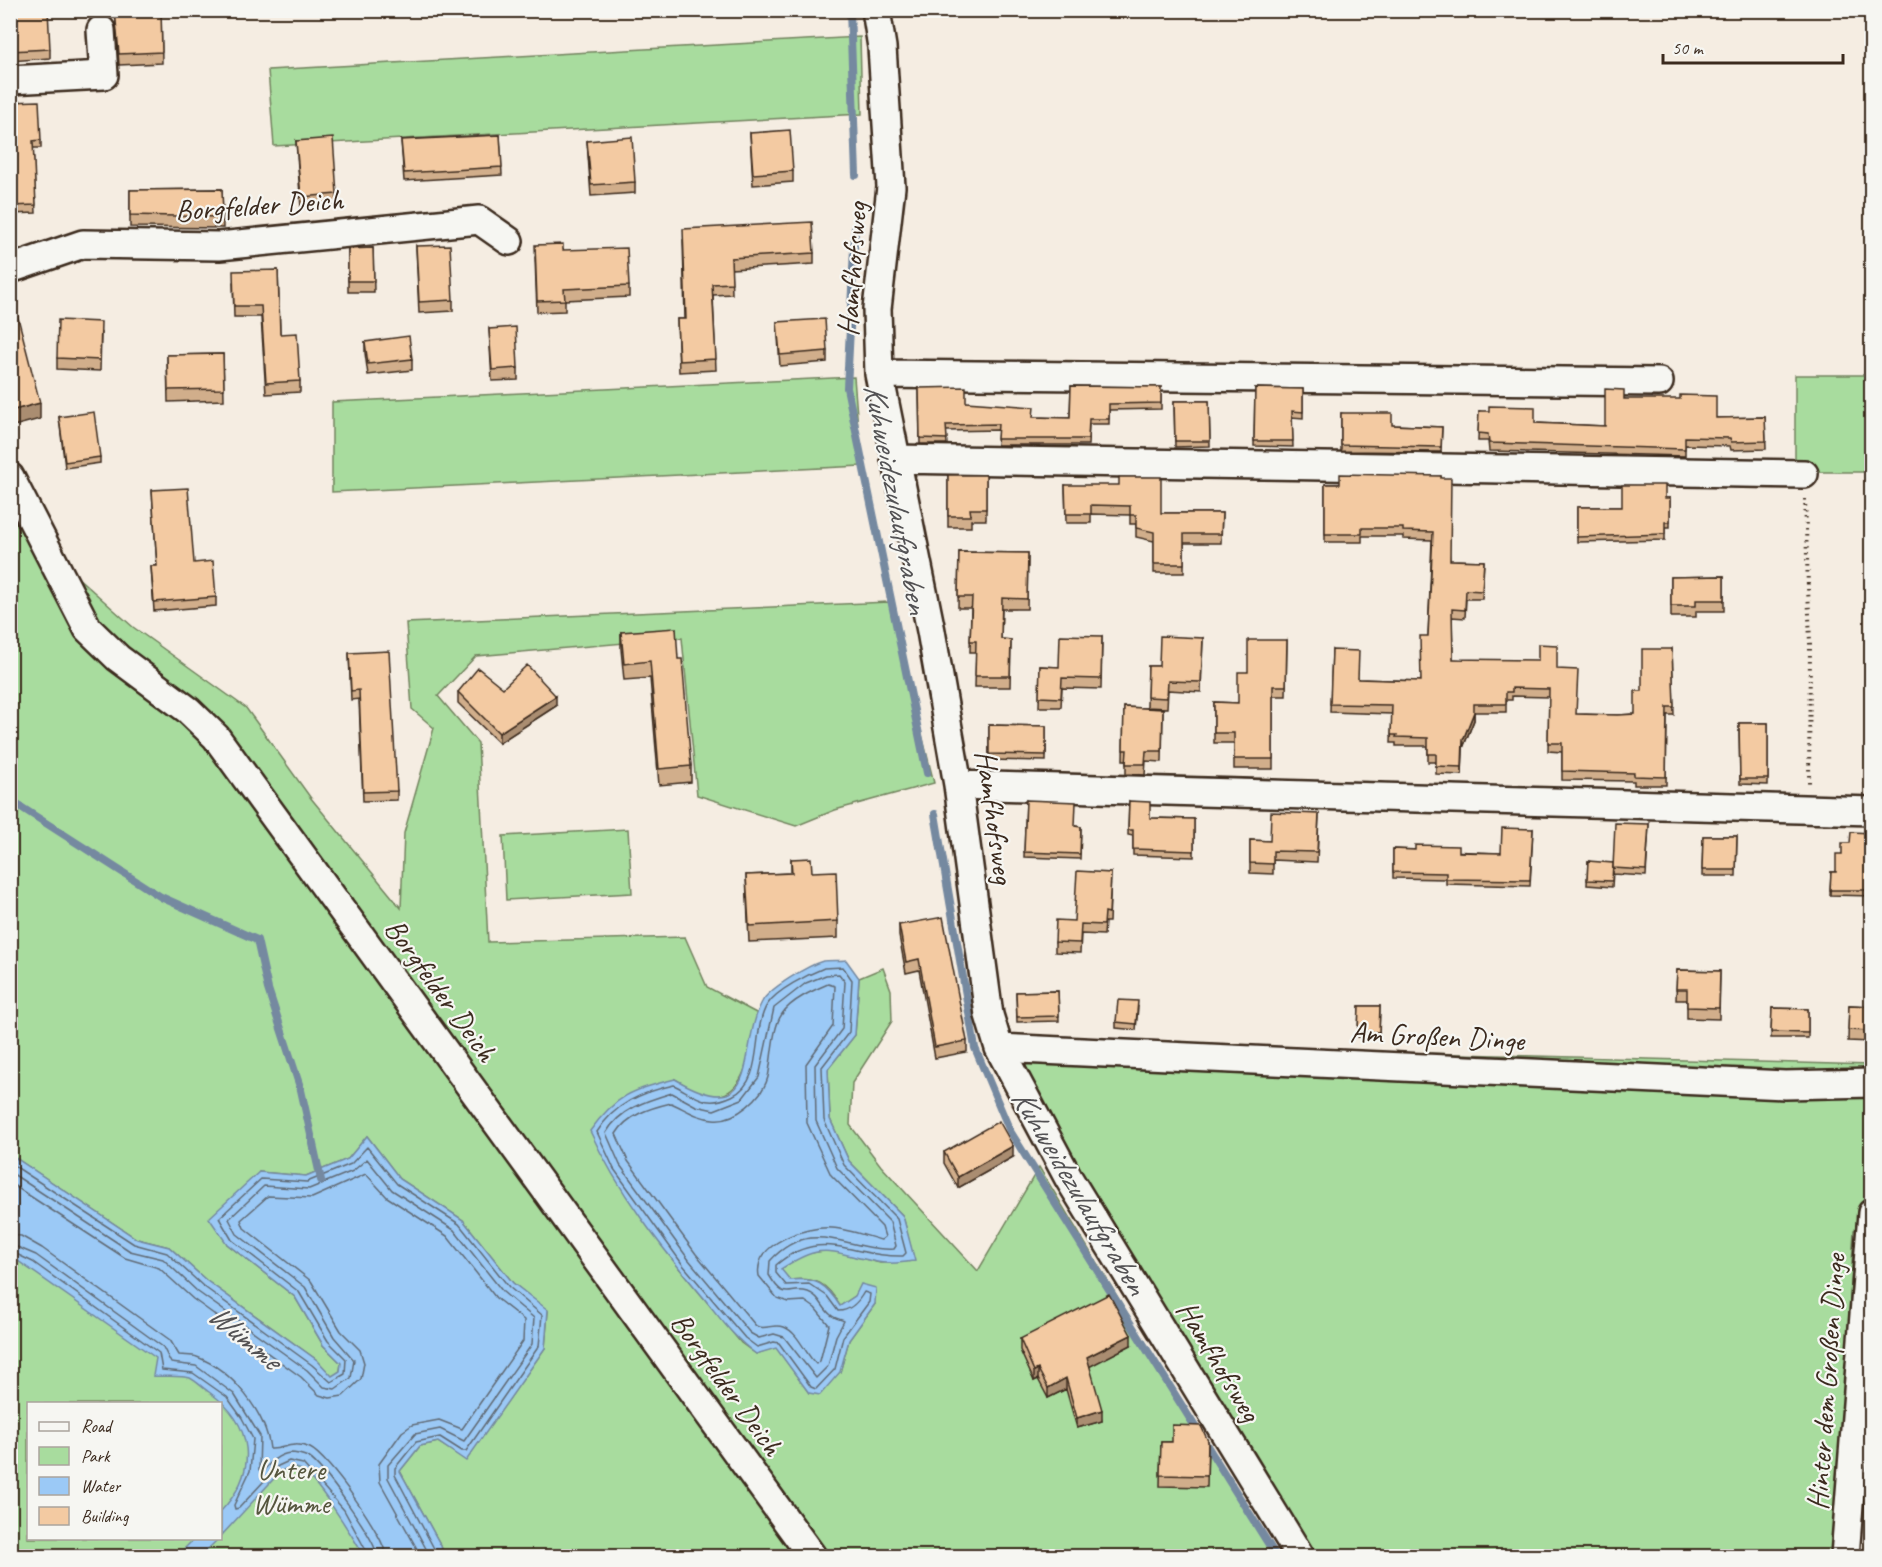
<svg xmlns="http://www.w3.org/2000/svg" width="1882" height="1567" font-family="Caveat,sans-serif">
<style>
.built{fill:#f4e2cf}
.green{fill:#a8dc9e;stroke:#72835e;stroke-width:1.5;fill-rule:evenodd}
.water{fill:#9bc9f6;stroke:#7589a0;stroke-width:1.5}
.lines{fill:none;stroke-linecap:round;stroke-linejoin:round}
.shore{stroke:#616a74;stroke-width:1.5}
.stream{stroke:#7589a0;stroke-width:8}
.minor-casing{stroke:#3b2a1e;stroke-width:32}
.path{stroke:#3b2a1e;stroke-width:4;stroke-dasharray:1.5 4.5;stroke-linecap:butt}
.minor{stroke:#f6f6f2;stroke-width:27}
.wall{fill:#d1ae8b;stroke:#3b2a1e;stroke-width:1.5}
.shaded-wall{fill:#aa8d71;stroke:#3b2a1e;stroke-width:1.5}
.building{fill:#f3caa2;stroke:#3b2a1e;stroke-width:1.5}
.labels{text-anchor:middle;stroke-width:4.5;stroke-linejoin:round;paint-order:stroke}
.street-label{font-size:30px;fill:#3b2a1e;stroke:#f6f6f2}
.park-label{font-size:30px;fill:#56563e;stroke:#f6f6f2}
.water-label{font-size:32px;font-style:italic;fill:#535254;stroke:#f6f6f2}
</style>
<rect width="100%" height="100%" fill="#f5ede2"/>
<filter id="ink" filterUnits="userSpaceOnUse"><feTurbulence type="fractalNoise" baseFrequency=".0167" numOctaves="2"/><feDisplacementMap in="SourceGraphic" scale="12" xChannelSelector="R" yChannelSelector="G"/><feConvolveMatrix kernelMatrix="1 2 1 2 8 2 1 2 1" color-interpolation-filters="sRGB"/></filter>
<g filter="url(#ink)">
<path class="built" d="M1867 1397 1871 1400V1466H1862Z"/>
<path class="green" d="M860 37 862 114 274 146 268 70Z
M1795 375H1871V472H1819L1795 468Z
M854 377 861 466 332 492V402Z
M10 485 37 541 133 627 246 708 310 797 401 908 404 833 434 728 412 709 406 623 889 602 934 783 835 810 796 826 697 795 682 638 476 656 438 696 478 743 488 942 685 937 707 987 758 1014C750 1043 749 1107 703 1094 693 1091 684 1084 675 1079L679 1268 741 1343 756 1354 776 1347 809 1393 840 1372 849 1340 875 1304 855 1296 840 1306C827 1283 816 1277 790 1280L780 1269 804 1254 830 1250 880 1263 914 1261 903 1216 849 1161 830 1119 828 1069 855 1035 859 978 883 968 891 990 892 1021 852 1083 850 1125 881 1166 978 1271 1039 1167 1274 1556H444L441 1546 400 1471 420 1446 438 1442 466 1460 545 1348 548 1311 513 1283 463 1220 400 1179 367 1136 348 1159 306 1176 259 1172 227 1244 295 1297 323 1345 341 1363 340 1371 332 1377 317 1360 207 1281 169 1247 137 1239 11 1155Z
M628 829 632 893 506 900 503 836Z
M1012 1042 1871 1065V1229L1854 1230 1835 1556H1315L1075 1167Z
M10 1201 399 1556H11ZM28 1404H220V1538H28Z"/>
<path class="water" d="M846 960 859 978 855 1035 828 1069 830 1119 849 1161 903 1216 915 1261C903 1262 889 1265 877 1262 830 1253 826 1240 781 1269L790 1280C816 1277 826 1284 840 1306L855 1296 861 1284 876 1288 875 1304 849 1340 840 1372 820 1395 809 1393 776 1348 756 1354C735 1339 720 1318 703 1297 660 1246 618 1192 590 1131 616 1095 632 1090 675 1079 763 1130 737 1049 762 1002 768 989 809 965 823 961 830 960 839 961 846 960Z
M367 1136 400 1179 463 1220 513 1283 548 1310 545 1348 466 1461 438 1442 420 1446 400 1471 441 1546 444 1556H364C354 1539 315 1475 299 1469 292 1466 288 1468 281 1471L221 1536V1511C259 1471 254 1424 209 1392 203 1388 196 1381 190 1378 180 1375 164 1377 153 1376L156 1358 11 1256V1155L137 1239 169 1247 207 1281 317 1360 332 1376 340 1371 341 1363 323 1345 295 1297 227 1244 209 1218 259 1172 306 1176 348 1159Z
M194 1539H218L201 1556H177Z"/>
<g class="lines">
<path class="shore" d="M824 968 843 967 852 980 849 1032 822 1067 824 1120 844 1165 897 1219 906 1253 903 1256C853 1258 822 1226 776 1265V1273L786 1285 809 1284 827 1296 838 1311C850 1311 859 1301 864 1292L870 1294 869 1302 843 1337 835 1369 816 1389 811 1387 779 1343 774 1342 757 1347 745 1338 683 1265 614 1169 597 1132C614 1104 642 1092 674 1085 697 1097 706 1108 732 1096 765 1081 751 1031 767 1005 776 990 809 974 824 968Z
M826 975 839 974 845 982 842 1029 815 1065 816 1121 837 1168 890 1222 896 1246 894 1249C849 1252 812 1215 770 1261L769 1275C786 1304 789 1286 808 1292 820 1296 822 1308 831 1315 834 1318 840 1319 844 1321L836 1336 828 1366 816 1378 784 1337 774 1334 759 1338 750 1333 689 1260 620 1165 606 1133C620 1109 645 1101 672 1093L696 1106 714 1110 742 1099 759 1077 774 1008 806 983Z
M828 984 835 986 833 1026 806 1064 807 1123 831 1175 882 1227 885 1237 881 1240C866 1236 848 1229 832 1228 806 1226 753 1243 759 1276L777 1298 788 1302 805 1301 815 1308 829 1325 820 1361 816 1364C805 1354 799 1333 784 1327 774 1323 764 1331 756 1326L696 1254 628 1161 616 1134C627 1115 650 1108 671 1103 685 1109 697 1118 713 1119 735 1122 763 1097 768 1077 772 1060 772 1028 782 1014 791 1000 814 990 828 984Z
M10 1163 134 1244 167 1253 203 1286 312 1365 331 1382 345 1374 346 1359 328 1341 299 1292 232 1240 219 1218 261 1179 307 1182 351 1164 367 1147 397 1184 459 1224 509 1287 542 1315 539 1346 466 1451H462L440 1437 416 1442 395 1468V1475L438 1556
M10 1172 130 1251 163 1259 198 1292 307 1370 324 1387 335 1389 351 1378 354 1360 334 1337 305 1287 237 1234 229 1219 264 1186 309 1189 353 1171 367 1159 392 1190 454 1230 503 1292 534 1318 532 1344 464 1441 440 1429 415 1434 388 1465V1478L430 1556
M10 1183 125 1258 159 1268 193 1299 301 1377 319 1395 330 1398 343 1396 361 1379 364 1363 360 1350 341 1331 311 1281 244 1228 241 1220 268 1196 312 1198 366 1174 387 1197 447 1236 496 1298 524 1320 523 1341 462 1429 439 1420 412 1425 402 1432 379 1464 380 1482 421 1556
M10 1235 21 1236 42 1248 170 1340 179 1355C185 1356 192 1355 197 1357 232 1370 266 1413 270 1449 284 1450 290 1440 310 1448 328 1456 385 1537 386 1556
M10 1244 36 1255 163 1347 171 1363 196 1366 234 1394 260 1436 259 1470 263 1471C270 1463 278 1454 290 1453 295 1453 303 1455 308 1457 323 1466 376 1540 377 1556
M10 1251 33 1262 159 1353 162 1370 193 1373 227 1397 242 1418 253 1439 250 1471 234 1505 235 1509 239 1508 278 1466 289 1461 303 1464 344 1510 369 1556"/>
<path class="stream" d="M850 10 856 175
M855 229 847 388 927 773
M10 800 161 897 257 940 268 989 301 1090 321 1180
M935 814 975 1048 1010 1131 1276 1556"/>
<defs>
<path id="minor" d="M876 10 882 47 891 187 877 309 879 374 931 631 958 785 989 1015 999 1048 1069 1179 1300 1556
M10 80 104 75 101 30
M10 269 83 244 219 246 479 220 509 241
M879 374 1659 382
M895 459 1804 474
M10 477 88 629 118 658 188 710 216 737 812 1556
M958 785 1872 811
M999 1048 1785 1085 1872 1083
M1845 1556 1872 1213"/>
</defs>
<use href="#minor" class="minor-casing"/>
<path class="path" d="M1805 499 1810 644 1809 785"/>
<use href="#minor" class="minor"/>
</g>
<path class="wall" d="M10 10 50 49V58L10 61Z
M115 10H161L162 63 119 65Z
M10 102 41 140V148H33L36 213 10 214Z
M750 133 793 171V182L753 185Z
M500 135 502 175 404 181 401 140Z
M296 141 337 194V205L301 208Z
M587 141 635 182V193L591 196Z
M222 189 223 228 130 227V190Z
M683 240 814 253V264L731 269 732 294 713 295 716 370 679 372 677 319H685Z
M416 246 453 300V311L419 313Z
M373 248 374 292H348V249Z
M563 250 629 286V297L565 300V311L537 312 535 257Z
M278 270 280 334 300 381V392L266 394 261 317H234L233 282Z
M777 322 827 351V362L780 366Z
M489 329 518 368V380L492 381Z
M101 333 100 371 57 369V358Z
M365 342 412 359V370L368 375 365 353Z
M223 354 224 400 168 402 167 355Z
M1071 386 1161 387V409L1109 410V424H1089L1088 445H997L998 430 946 431 947 444H920L919 388 966 402 1033 417 1070 418Z
M1255 388 1303 389V418L1292 417 1293 447 1254 446Z
M1624 399 1716 418 1765 417 1766 449 1731 450 1730 446 1685 445V456L1489 451 1488 441H1478L1479 411 1535 423 1605 426Z
M1174 401H1209L1210 446 1175 447Z
M1341 413 1392 425 1442 427 1441 452 1341 451Z
M59 417 100 457V463L65 468Z
M948 475H986V520H971V527H948Z
M1441 476 1450 560 1484 561 1482 599H1466L1465 618 1452 617 1453 659 1557 669 1576 714 1618 715 1635 714 1642 691 1672 649 1674 715H1667L1666 785H1634V781L1562 780V752L1548 751 1549 697 1512 696V700H1506V712H1474V720L1463 748 1462 775 1436 774V762H1428V746H1396V743H1391L1392 714 1330 712 1332 650 1359 679 1421 681 1428 636 1432 540 1403 539V536H1362V542H1325V484H1340Z
M1065 485 1161 513H1222L1221 543H1184V573H1154V541L1136 537V524H1130V515L1091 514V523H1066Z
M152 490 194 563 216 597V606L154 611 151 566H157Z
M1665 498H1670V527H1665V540L1577 542V507H1622Z
M959 552 1028 553 1027 609H1002L1001 639 1011 640 1010 687H975L976 652H970L971 608H958Z
M1724 576V611H1696V617H1671V577Z
M621 632 678 659 691 766V782L659 785 650 678 624 680 621 649Z
M1102 636 1101 689 1062 688 1061 707H1039L1040 666 1059 667Z
M1203 638 1201 692 1168 690 1167 708 1147 707 1148 666H1159Z
M1287 640 1286 696H1273V769H1234V743H1214V702L1238 703 1248 672Z
M349 653 397 791V800L363 801 359 699 351 700Z
M503 688 556 706 499 743 458 703V692Z
M1124 707 1163 709 1162 762 1146 761 1145 775 1126 774V760H1123Z
M1739 723H1768V785L1740 784Z
M989 725 1046 726V761L989 760Z
M1026 800 1075 826 1081 827 1080 859 1024 857Z
M1129 801 1150 818 1194 819V857L1133 855V836L1128 835Z
M1319 814 1317 862 1273 860V874L1250 873V840L1270 841Z
M1649 824 1646 876 1613 874V871L1612 887 1587 885 1588 861 1613 867Z
M1533 829 1530 886 1446 884V879L1393 878V849L1501 853Z
M1872 833V896L1830 895 1831 872H1836L1842 854 1850 843Z
M1703 836H1737L1736 876H1702Z
M791 859 838 921V938L749 942 746 875 791 873Z
M1111 873 1109 922H1105L1104 935 1081 934 1080 953 1055 952V942L1074 921Z
M899 925 967 1041V1052L935 1058 919 970 906 973 899 936Z
M1677 970 1720 971 1719 1019 1687 1018V1000H1676Z
M1058 991 1059 1021 1017 1022 1016 992Z
M1849 1005 1872 1006V1042L1848 1041Z
M1359 1006H1380L1379 1038 1358 1037Z
M1138 1007 1136 1030 1116 1028V1022Z
M1772 1008 1808 1009V1038H1771Z
M944 1152 1013 1157 958 1188 944 1163Z
M1020 1339 1131 1345 1089 1366 1102 1421 1077 1428 1066 1389 1048 1398 1038 1379 1034 1381 1020 1350Z
M1208 1441 1207 1487 1160 1486 1161 1442Z"/>
<path class="shaded-wall" d="M40 403V419L10 427V411Z
M556 696V706L499 743V733Z
M1474 712V720L1463 748 1462 775 1463 740Z
M1013 1146V1157L958 1188V1177Z
M1131 1335V1345L1087 1368V1357Z
M1038 1369V1379L1034 1381V1371Z
M1066 1378V1389L1048 1398V1388Z
M1102 1410V1421L1077 1428V1418Z"/>
<path class="building" d="M10 10H48L50 49 10 51Z
M115 10H161L162 52 119 54Z
M39 101 41 140 33 141 36 205 10 206V102Z
M790 130 793 171 753 174 750 133Z
M500 135 502 167 404 173 401 140Z
M632 137 635 182 591 185 587 141Z
M333 138 337 194 301 197 296 141Z
M222 189 223 217 130 215V190Z
M812 222 814 253 731 258 732 283 712 284 716 359 679 361 677 319H686L683 229Z
M563 244V250L627 248 629 286 564 289 565 300 537 301 535 245Z
M450 245 453 300 419 302 416 246Z
M373 248 374 281H348V249Z
M278 270 280 334 297 333 300 381 266 383 261 306H234L233 271Z
M15 306 40 403 10 411V307Z
M825 319 827 351 780 355 777 322Z
M58 320 101 322 100 360 57 358Z
M516 327 518 368 492 370 489 329Z
M409 336 412 359 368 364 365 342Z
M223 354 224 389 168 390 167 355Z
M1071 386 1161 387V403L1109 404V419H1089L1088 439H997L998 424 946 425 947 439 920 438 919 388 966 387V402L1034 407 1033 417 1070 418Z
M1255 388 1303 389V412L1292 411 1293 441H1254Z
M1605 389 1624 390V399H1680V395L1716 396V418L1765 417 1766 441 1731 442 1730 438 1685 437V449L1489 443 1488 434 1478 433 1479 411H1489V406L1535 407V423L1605 426Z
M1174 401H1209L1210 441H1175Z
M94 412 100 457 65 462 59 417Z
M1341 413H1392V425L1442 427 1441 447 1341 445Z
M1340 474 1441 476V478H1451L1450 560 1484 561 1482 591 1466 590 1465 610 1452 609 1453 659 1538 660V644L1557 645V669L1578 670 1576 714 1618 715 1635 714V691H1642V649H1672L1674 707H1667L1666 777 1634 776V773L1562 771V743H1548L1549 689 1512 688V692H1506V704H1474V712L1463 740 1462 767 1436 766V754H1428V738L1396 737 1397 735H1391L1392 705 1330 704 1332 650 1359 651 1358 679 1421 681 1420 636H1428L1433 532 1403 531V528H1362V534H1325V484H1340Z
M948 475H986V509H970L971 516H948Z
M1119 477H1161V513H1222L1221 534H1184V564H1154V532L1136 528V515H1130V506L1091 505V514H1066L1065 485H1119Z
M1622 485H1665V498H1670V522H1665V534L1577 537V507H1622Z
M188 488 194 563 213 561 216 597 154 602 151 566H157L152 490Z
M959 552 1028 553 1027 599 1002 598 1001 639 1011 640 1010 676H975L976 641H970L972 597H958Z
M1724 576V600H1696V606H1671V577Z
M676 628 678 659H682L691 766 659 769 650 661 624 664 621 632Z
M1060 635 1102 636 1101 679 1062 678 1061 698 1039 697 1040 666 1059 667Z
M1160 636 1203 638 1201 682 1168 681 1167 698 1147 697 1148 666H1159Z
M1248 640H1287L1286 686H1273V759H1234V733H1214V702L1238 703V672H1248Z
M389 651 397 791 363 792 359 690 351 691 349 653Z
M527 665 556 696 499 733 458 692 478 668 503 688Z
M1124 707 1163 709 1162 751H1146L1145 764H1126L1127 750H1123Z
M1739 723H1768V779H1740Z
M989 725 1046 726V755L989 754Z
M1026 800 1076 802 1075 826 1081 827 1080 854 1024 852Z
M1129 801 1150 802V818L1194 819V851L1133 849V830H1128Z
M1271 812 1319 814 1317 852 1273 851V864L1250 863V840L1270 841Z
M1615 823 1649 824 1646 870 1613 868Z
M1502 828 1533 829 1530 880 1446 879V873L1393 872V849L1415 850V845L1459 846V852L1501 853Z
M1851 832 1872 833V890H1830L1831 872H1836V854H1842V843H1850Z
M1703 836H1737L1736 870H1702Z
M811 858 812 872 836 871 838 921 749 926 746 875 792 873 791 859Z
M1588 861 1613 863 1612 881 1587 880Z
M1077 871 1111 873 1109 913 1105 912 1104 925 1081 924 1080 943 1055 942 1056 920 1074 921Z
M943 917 967 1041 935 1047 919 959 906 962 899 925Z
M1677 970 1720 971 1719 1008 1687 1007V989H1676Z
M1058 991 1059 1016 1017 1017 1016 992Z
M1118 1000 1138 1001 1136 1024 1116 1022Z
M1849 1005 1872 1006V1031L1848 1030Z
M1359 1006H1380L1379 1032 1358 1031Z
M1772 1008 1808 1009V1033L1771 1032Z
M999 1121 1013 1146 958 1177 944 1152Z
M1109 1294 1131 1335 1087 1357 1102 1410 1077 1418 1066 1378 1048 1388 1038 1369 1034 1371 1020 1339Z
M1172 1425 1201 1426 1208 1441 1207 1476 1160 1475 1161 1442H1172Z"/>
</g>
<g class="labels">
<g class="street-label">
<text transform="translate(259 205) rotate(-4)" y="10">Borgfelder Deich</text>
<text transform="translate(852 269) rotate(-86)" y="10">Hamfhofsweg</text>
<text transform="translate(995 817) rotate(82)" y="10">Hamfhofsweg</text>
<text transform="translate(441 990) rotate(54)" y="10">Borgfelder Deich</text>
<text transform="translate(1437 1036) rotate(3)" y="10">Am Großen Dinge</text>
<text transform="translate(1219 1361) rotate(59)" y="10">Hamfhofsweg</text>
<text transform="translate(1826 1382) rotate(-86)" y="10">Hinter dem Großen Dinge</text>
<text transform="translate(727 1384) rotate(54)" y="10">Borgfelder Deich</text>
</g>
<g class="park-label">
<text x="291" y="1479">Untere<tspan x="291" dy="34">Wümme</tspan></text>
</g>
<g class="water-label">
<text transform="translate(897 498) rotate(79)" y="11">Kuhweidezulaufgraben</text>
<text transform="translate(1080 1191) rotate(59)" y="11">Kuhweidezulaufgraben</text>
<text transform="translate(245 1336) rotate(40)" y="11">Wümme</text>
</g>
</g>
<rect width="1882" height="1567" fill="none" stroke="#f6f6f2" stroke-width="36"/>
<rect x="18" y="18" width="1846" height="1531" fill="none" stroke="#3b2a1e" stroke-width="2" filter="url(#ink)"/>
<rect x="27" y="1402" width="195" height="138" fill="#f6f6f2" stroke="#aba49d" stroke-width="1.5"/>
<rect x="39" y="1422" width="30" height="9" fill="#f6f6f2" stroke="#aba49d" stroke-width="1.5"/>
<text x="81" y="1432" font-size="18" fill="#3b2a1e">Road</text>
<rect x="39" y="1447" width="30" height="18" fill="#a8dc9e" stroke="#aba49d" stroke-width="1.5"/>
<text x="81" y="1462" font-size="18" fill="#3b2a1e">Park</text>
<rect x="39" y="1477" width="30" height="18" fill="#9bc9f6" stroke="#aba49d" stroke-width="1.5"/>
<text x="81" y="1492" font-size="18" fill="#3b2a1e">Water</text>
<rect x="39" y="1507" width="30" height="18" fill="#f3caa2" stroke="#aba49d" stroke-width="1.5"/>
<text x="81" y="1522" font-size="18" fill="#3b2a1e">Building</text>
<path d="M1663 54v9h180v-9" fill="none" stroke="#3b2a1e" stroke-width="3"/>
<text x="1672" y="54" font-size="18" fill="#3b2a1e" stroke="#f6f6f2" stroke-width="4.5" paint-order="stroke">50 m</text>
</svg>
